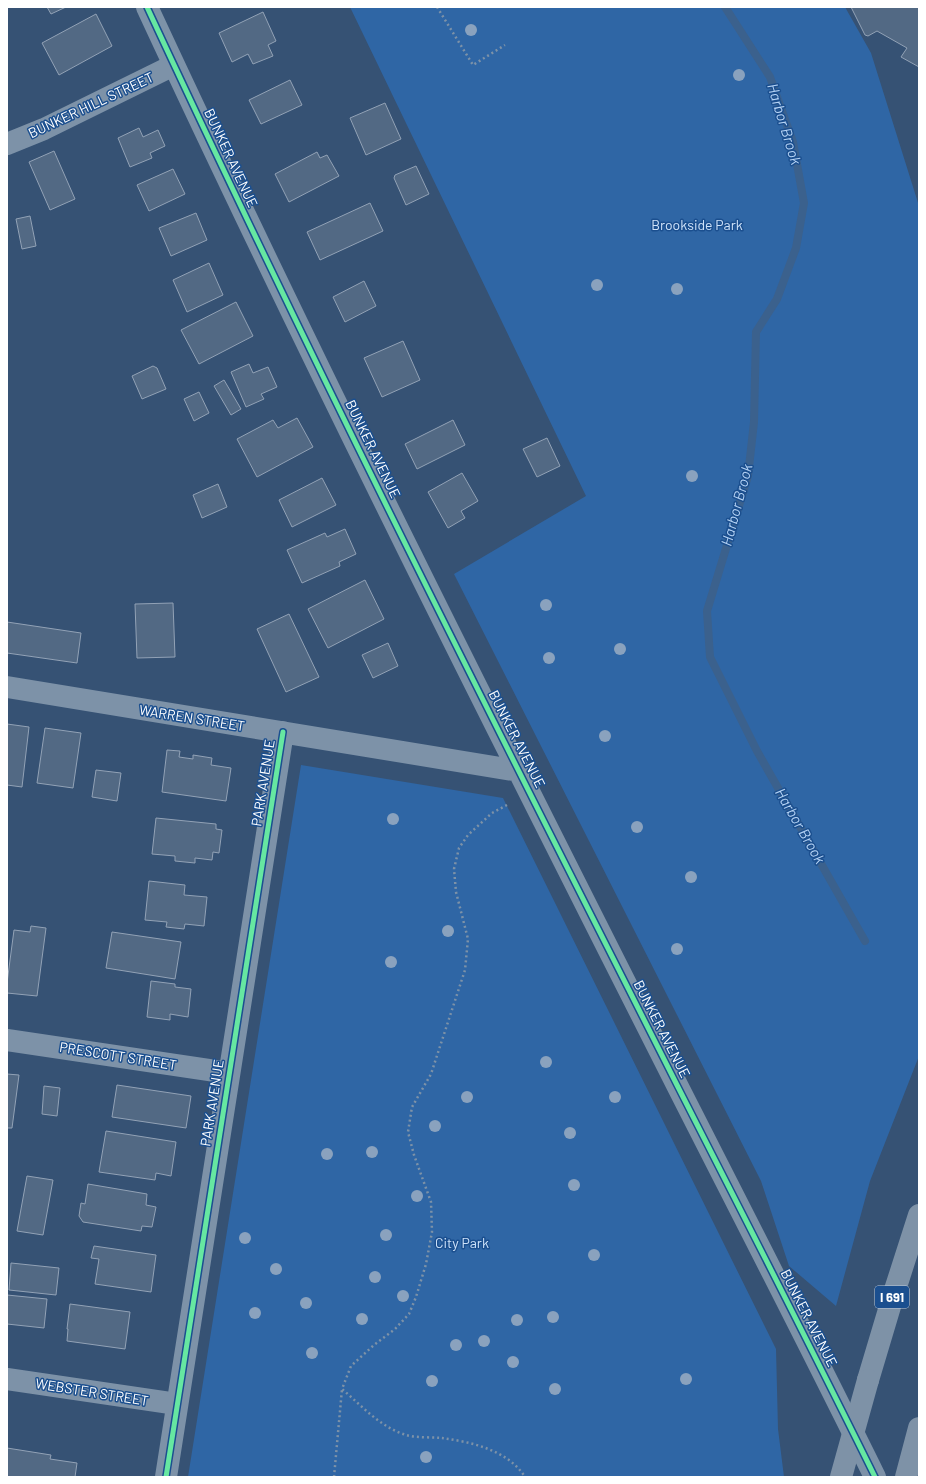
<svg xmlns="http://www.w3.org/2000/svg" width="926" height="1484" font-family="Barlow,sans-serif">
<style>
.green{fill:#2f66a5}
.lines{fill:none;stroke-linecap:round;stroke-linejoin:round}
.stream{stroke:#3b618d;stroke-width:8}
.building{fill:#526984;stroke:#92a2b6}
.path{stroke:#7d92a8;stroke-width:2.5;stroke-dasharray:2 3;stroke-linecap:butt}
.minor{stroke:#7d92a8;stroke-width:22}
.highway{stroke:#7e92a7;stroke-width:22}
.highway-bridge{stroke:#7e92a7;stroke-width:22}
.cycleway-casing{stroke:#1b4f8f;stroke-width:8}
.cycleway{stroke:#66e7a1;stroke-width:5}
.tree{fill:#8aa2be}
.labels{text-anchor:middle;stroke-width:3;stroke-linejoin:round;paint-order:stroke}
.shield{fill:#1b4f8f;stroke:#bbcadd;stroke-width:1}
.shield-label{font-size:13px;font-weight:bold;fill:#fff}
.street-label{font-size:14px;fill:#fff;stroke:#1b4f8f}
.park-label{font-size:14px;fill:#cfe3fa;stroke:#1b4f8f}
.water-label{font-size:15px;font-style:italic;fill:#b5d3f5;stroke:#1b4f8f}
</style>
<rect width="100%" height="100%" fill="#365274"/>
<path class="green" d="M350 7H845L871 53 919 206V1056L870 1181 836 1306 789 1266 761 1181 454 574 586 496Z
M301 765 503 798 776 1349 778 1429 784 1477H188Z"/>
<g class="lines">
<path class="stream" d="M725 7 770 77 793 142 804 203 796 248 777 299 756 332 754 422 748 476 707 611 710 657 757 751 865 941"/>
</g>
<path class="building" d="M47 7H66L51 14Z
M851 7H919V67L901 57 907 48 877 31 868 36 865 35Z
M263 12 276 41 268 45 273 56 253 64 248 54 232 62 219 33Z
M96 14 112 46 59 75 42 43Z
M290 80 302 105 261 124 249 100Z
M385 103 401 139 366 155 350 118Z
M139 128 143 137 158 130 165 146 150 153 152 158 130 167 118 138Z
M54 151 75 199 50 210 29 162Z
M317 152 320 158 327 155 339 176 289 202 275 174Z
M416 166 429 194 406 205 394 178 395 175Z
M173 169 185 194 149 211 137 185Z
M370 203 383 231 320 260 307 232Z
M196 213 207 240 171 256 159 228Z
M30 216 36 246 22 249 16 219Z
M209 263 223 295 187 312 173 280Z
M364 281 376 306 345 322 333 297Z
M236 302 253 336 199 364 181 330Z
M403 341 420 380 382 397 364 358Z
M249 364 253 373 268 367 277 387 261 394 264 399 246 407 231 372Z
M153 366 157 368 166 389 142 399 132 376Z
M224 380 241 409 231 415 214 386Z
M199 392 209 413 194 421 184 399Z
M297 418 313 447 257 477 237 439 273 420 278 428Z
M453 420 465 445 417 469 405 444Z
M547 438 560 466 537 477 523 449Z
M462 473 478 501 461 511 465 518 448 528 428 492Z
M322 478 336 505 292 527 279 500Z
M218 484 227 507 202 518 193 495Z
M345 529 356 554 339 562 340 566 302 583 287 550 325 533 327 537Z
M365 580 384 619 328 648 308 609Z
M173 603 175 657 137 658 135 604Z
M289 614 319 677 286 692 257 629Z
M7 622 81 633 77 663 7 653Z
M388 643 398 666 373 678 362 655Z
M7 724 29 727 22 787 7 785Z
M45 728 81 733 73 788 37 783Z
M167 750 180 751 179 757 193 759V755L212 758 211 765 231 768 226 801 162 792Z
M96 770 121 773 117 801 92 797Z
M156 818 216 824V829L222 830 219 853 213 852 212 860 195 858V863L175 861V856L152 854Z
M149 881 185 885 184 895 207 897 204 926 185 924 184 929 166 927 167 922 145 920Z
M31 926 46 928 37 996 7 993V983L14 930 30 932Z
M112 932 181 942 175 979 106 968Z
M151 981 175 984V987L191 989 188 1017 170 1014V1020L147 1017Z
M7 1074 19 1075 12 1128H7Z
M117 1085 191 1096 186 1128 112 1117Z
M44 1086 60 1088 57 1116 42 1114Z
M106 1131 176 1142 171 1176 156 1173 155 1180 99 1172Z
M27 1176 53 1180 43 1235 17 1231Z
M88 1184 147 1194 146 1205 156 1207 152 1227 142 1226 141 1231 83 1222 79 1216 81 1203 85 1204Z
M94 1246 156 1255 151 1292 95 1284 99 1259 91 1258Z
M11 1263 59 1268 56 1295 9 1290Z
M7 1295 47 1299 44 1328 7 1324Z
M70 1304 130 1312 125 1349 67 1341 68 1329H67Z
M7 1448 51 1455 50 1459 77 1463 75 1477H7Z"/>
<g class="lines">
<path class="path" d="M437 7 473 65 505 45
M507 805 492 813 468 835 459 848 454 869 456 892 468 939 465 970 431 1074 412 1107 408 1132 414 1155 431 1202 432 1232 426 1264 416 1297 409 1314 395 1329 374 1345 351 1366 342 1389C362 1406 380 1427 406 1435 417 1438 431 1437 442 1438 471 1442 508 1450 525 1477
M334 1477 342 1389"/>
<path class="minor" d="M147 7C316 371 497 729 678 1087 744 1217 811 1347 875 1477
M7 144 44 129 174 65
M7 687 519 771
M7 1040 229 1073
M7 1379 177 1404
M166 1477 283 732"/>
<path class="highway" d="M868 1380 894 1293 919 1215
M906 1477 919 1428"/>
<path class="highway-bridge" d="M841 1477 868 1380"/>
<defs>
<path id="cycleway" d="M147 7C316 371 497 729 678 1087 744 1217 811 1347 875 1477
M166 1477 283 732"/>
</defs>
<use href="#cycleway" class="cycleway-casing"/>
<use href="#cycleway" class="cycleway"/>
</g>
<g class="tree">
<circle cx="471" cy="30" r="6"/>
<circle cx="739" cy="75" r="6"/>
<circle cx="597" cy="285" r="6"/>
<circle cx="677" cy="289" r="6"/>
<circle cx="692" cy="476" r="6"/>
<circle cx="546" cy="605" r="6"/>
<circle cx="620" cy="649" r="6"/>
<circle cx="549" cy="658" r="6"/>
<circle cx="605" cy="736" r="6"/>
<circle cx="393" cy="819" r="6"/>
<circle cx="637" cy="827" r="6"/>
<circle cx="691" cy="877" r="6"/>
<circle cx="448" cy="931" r="6"/>
<circle cx="677" cy="949" r="6"/>
<circle cx="391" cy="962" r="6"/>
<circle cx="546" cy="1062" r="6"/>
<circle cx="467" cy="1097" r="6"/>
<circle cx="615" cy="1097" r="6"/>
<circle cx="435" cy="1126" r="6"/>
<circle cx="570" cy="1133" r="6"/>
<circle cx="372" cy="1152" r="6"/>
<circle cx="327" cy="1154" r="6"/>
<circle cx="574" cy="1185" r="6"/>
<circle cx="417" cy="1196" r="6"/>
<circle cx="386" cy="1235" r="6"/>
<circle cx="245" cy="1238" r="6"/>
<circle cx="594" cy="1255" r="6"/>
<circle cx="276" cy="1269" r="6"/>
<circle cx="375" cy="1277" r="6"/>
<circle cx="403" cy="1296" r="6"/>
<circle cx="306" cy="1303" r="6"/>
<circle cx="255" cy="1313" r="6"/>
<circle cx="553" cy="1317" r="6"/>
<circle cx="362" cy="1319" r="6"/>
<circle cx="517" cy="1320" r="6"/>
<circle cx="484" cy="1341" r="6"/>
<circle cx="456" cy="1345" r="6"/>
<circle cx="312" cy="1353" r="6"/>
<circle cx="513" cy="1362" r="6"/>
<circle cx="686" cy="1379" r="6"/>
<circle cx="432" cy="1381" r="6"/>
<circle cx="555" cy="1389" r="6"/>
<circle cx="426" cy="1457" r="6"/>
</g>
<g class="labels">
<rect class="shield" x="875" y="1286" width="34" height="22" rx="3"/>
<g class="shield-label">
<text x="892" y="1302">I 691</text>
</g>
<g class="street-label">
<text transform="translate(91 105) rotate(-25)" y="5">BUNKER HILL STREET</text>
<text transform="translate(231 158) rotate(65)" y="5">BUNKER AVENUE</text>
<text transform="translate(373 449) rotate(64)" y="5">BUNKER AVENUE</text>
<text transform="translate(192 718) rotate(9)" y="5">WARREN STREET</text>
<text transform="translate(517 739) rotate(63)" y="5">BUNKER AVENUE</text>
<text transform="translate(263 783) rotate(-81)" y="5">PARK AVENUE</text>
<text transform="translate(662 1029) rotate(63)" y="5">BUNKER AVENUE</text>
<text transform="translate(118 1056) rotate(9)" y="5">PRESCOTT STREET</text>
<text transform="translate(212 1103) rotate(-81)" y="5">PARK AVENUE</text>
<text transform="translate(809 1318) rotate(63)" y="5">BUNKER AVENUE</text>
<text transform="translate(92 1392) rotate(9)" y="5">WEBSTER STREET</text>
</g>
<g class="park-label">
<text x="697" y="230">Brookside Park</text>
<text x="462" y="1248">City Park</text>
</g>
<g class="water-label">
<text transform="translate(784 124) rotate(73)" y="5">Harbor Brook</text>
<text transform="translate(737 505) rotate(-75)" y="5">Harbor Brook</text>
<text transform="translate(800 826) rotate(60)" y="5">Harbor Brook</text>
</g>
</g>
<rect width="926" height="1484" fill="none" stroke="#ffffff" stroke-width="16"/>
</svg>
